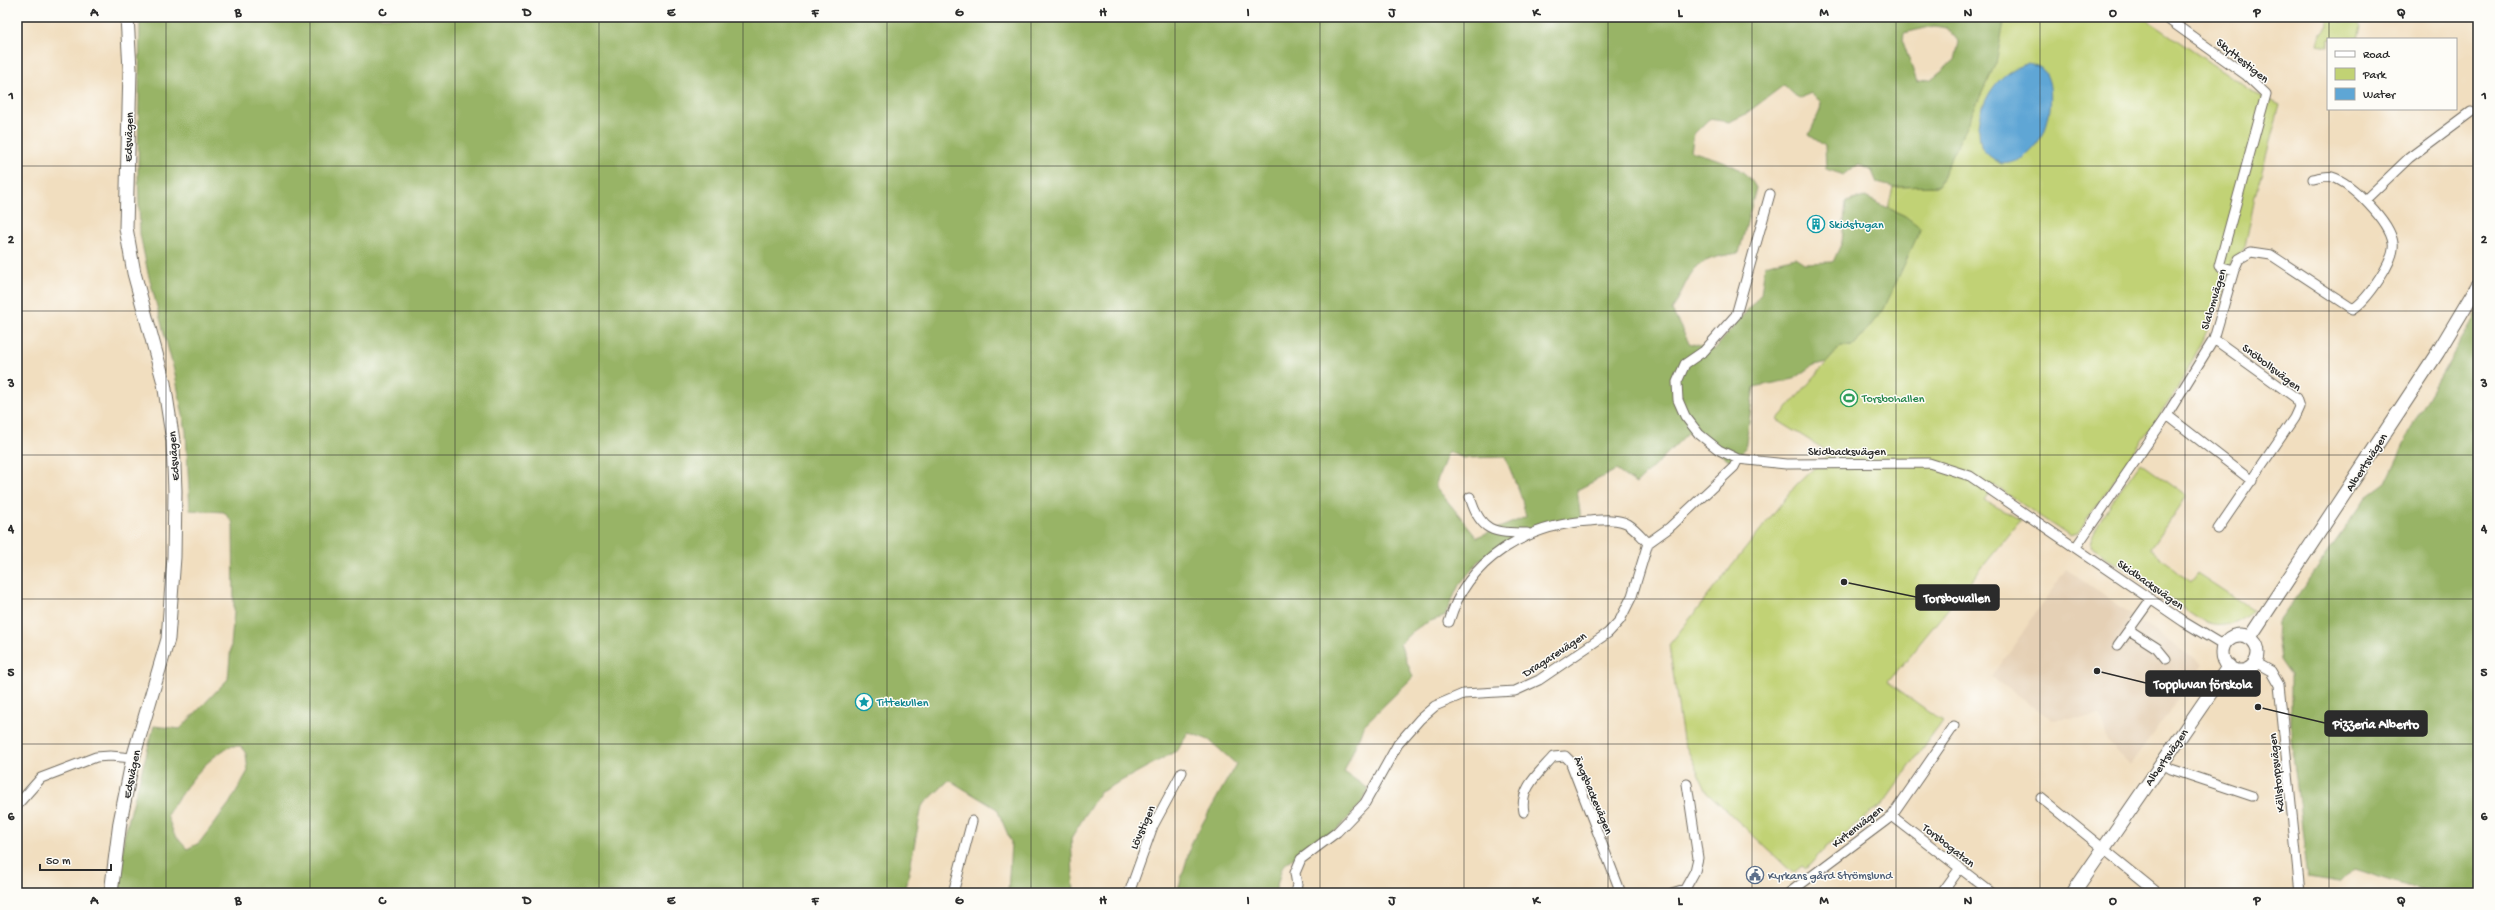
<svg xmlns="http://www.w3.org/2000/svg" width="2495" height="910" font-family="'Gochi Hand',sans-serif">
<style>
.built{fill:#e5d0b5}
.green{fill:#c1d274;stroke:#767e50}
.forest{fill:#98b466;stroke:#627048;fill-rule:evenodd}
.water{fill:#5ea6d5;stroke:#446880}
.lines{fill:none;stroke-linecap:round;stroke-linejoin:round}
.street-casing{stroke:#706a5f;stroke-width:11}
.secondary-casing{stroke:#706a5f;stroke-width:15}
.street{stroke:#fff;stroke-width:9}
.secondary{stroke:#fff;stroke-width:13}
.grid{fill:none;stroke:#2b2b2b;stroke-width:1;stroke-opacity:0.55}
.labels{text-anchor:middle;stroke-width:3;stroke-linejoin:round;paint-order:stroke}
.street-label{font-size:12px;fill:#2b2b2b;stroke:#fdfcf7}
.culture-label{font-size:12px;fill:#0d838f;stroke:#fdfcf7;text-anchor:start}
.leisure-label{font-size:12px;fill:#27864d;stroke:#fdfcf7;text-anchor:start}
.service-label{font-size:12px;fill:#4e5e75;stroke:#fdfcf7;text-anchor:start}
.leader{fill:none;stroke:#2b2b2b;stroke-width:1.5}
.callout-dot{fill:#2b2b2b;stroke:#fdfcf7;stroke-width:1.5}
.callout{fill:#2b2b2b;stroke:#2b2b2b;stroke-width:1.5}
.callout-label{font-size:13px;text-anchor:middle;font-weight:bold;fill:#fff}
.neatline{fill:none;stroke:#2b2b2b;stroke-width:1.5}
.grid-label{font-size:13px;text-anchor:middle;font-weight:bold;fill:#2b2b2b}
</style>
<rect width="100%" height="100%" fill="#fdfcf7"/>
<filter id="ink" filterUnits="userSpaceOnUse"><feTurbulence type="fractalNoise" baseFrequency=".025" numOctaves="2"/><feDisplacementMap in="SourceGraphic" scale="8" xChannelSelector="R" yChannelSelector="G"/><feConvolveMatrix kernelMatrix="1 2 1 2 8 2 1 2 1" color-interpolation-filters="sRGB"/></filter>
<filter id="wash" filterUnits="userSpaceOnUse"><feTurbulence type="fractalNoise" baseFrequency=".012" numOctaves="4" result="noise"/><feDisplacementMap in="SourceGraphic" scale="16" xChannelSelector="R" yChannelSelector="G"/><feGaussianBlur stdDeviation="0.9" result="paint"/><feColorMatrix in="noise" values="0 0 0 0 0 0 0 0 0 0 0 0 0 0 0 0 0 1.4 0 .05"/><feComposite in="paint" operator="in"/></filter>
<g filter="url(#wash)">
<rect width="100%" height="100%" fill="#f1debf"/>
<path class="built" d="M2066 569 2203 665 2130 766 2108 741 2100 717 2052 720 1992 677Z"/>
<path class="green" d="M2005 17H2143L2254 93 2280 105 2255 197 2245 247 2233 259 2226 286 2203 340 2179 386 2077 534 2069 536 1994 485 1984 500 2021 520 1888 682 1942 721 1883 804 1825 848 1806 869 1802 866 1793 873 1707 792 1683 740 1669 645 1796 485 1830 453 1777 420 1841 346H1853L1884 309 1905 216 1888 208 1893 187 1938 186Z
M2327 17H2338L2340 22 2346 19 2355 20 2361 27 2358 39H2328V47L2318 45 2321 34 2328 25Z
M2140 463 2186 496 2150 549 2190 582 2197 573 2253 610C2239 621 2224 630 2206 623L2090 546C2091 526 2128 481 2140 463Z"/>
<path class="forest" d="M140 17H2005L1996 63 1938 186 1893 187 1877 183 1872 171 1859 164 1844 175 1826 169 1825 146 1809 135 1820 110 1821 102 1811 93 1799 99 1784 85 1744 115 1729 122 1709 119 1694 134 1691 151C1715 159 1744 164 1756 188L1739 253C1689 260 1694 269 1672 311L1689 343 1714 350 1761 294 1765 265 1795 257 1804 263 1833 262 1842 242 1846 202 1865 197 1905 216 1921 228 1884 309 1853 346H1841L1827 362 1814 365 1794 379 1754 387 1745 449 1732 462 1689 432 1636 484 1616 470 1577 490 1581 520 1555 522 1531 529 1480 560 1459 585 1444 617C1425 621 1412 630 1400 644L1413 677 1364 725 1344 772 1369 789 1361 804 1338 829 1297 854 1282 867 1275 893H1177L1192 842 1236 764 1209 740 1188 732 1178 750 1099 793 1071 838 1074 893H1008L1011 842 997 809 949 780 922 806 905 893H119L124 837 154 726 180 729 228 679 234 612 233 523 224 512 190 510 186 431 175 374 148 273 140 234 138 174ZM1934 26 1947 28 1959 42 1955 60 1931 79 1917 82 1903 42 1904 33ZM1448 452 1464 458 1505 457 1521 496 1526 517 1477 537 1435 486ZM231 746H241L246 754 248 771 229 804 199 843 187 849 174 834 167 815C183 790 204 759 231 746Z
M2478 311V893H2430L2354 869 2340 883 2308 878 2291 738V675L2280 659 2277 639 2278 623 2367 497 2386 483 2416 419Z"/>
<path class="water" d="M2027 64C2031 65 2036 65 2039 67 2057 76 2051 122 2042 136 2038 142 2032 150 2026 155 2019 162 2010 163 2001 164 1994 159 1983 153 1981 145 1972 112 1995 71 2027 64Z"/>
</g>
<g filter="url(#ink)">
<g class="lines">
<defs>
<path id="street" d="M2165 17 2246 75 2266 94 2219 266 2234 270
M1770 194 1736 315 1704 351 1685 364 1677 382 1678 400 1685 416 1699 434 1719 450 1738 459 1786 464 1929 463 1970 476 2184 622 2224 646
M2365 200 2409 158 2471 112
M2214 339 2296 398 2299 407 2294 418 2218 529
M2167 415 2252 481
M1470 497C1480 532 1494 533 1527 533
M2076 547 2167 415 2214 339 2234 270 2239 259 2251 252 2271 255 2353 309C2367 300 2396 260 2393 243 2390 222 2352 183 2332 177 2327 175 2319 178 2313 179
M1449 622C1467 559 1527 525 1589 521 1601 520 1618 518 1628 524 1636 529 1642 537 1648 543
M2129 630 2157 648 2166 659
M2118 645 2151 599
M2255 662 2271 671 2279 685 2300 893
M2162 763 2171 769 2252 796
M2041 798 2158 893
M17 805 41 778 96 757 110 756 133 758
M1524 812C1519 789 1539 773 1553 757L1565 756 1570 761 1621 893
M1892 816 1992 893
M953 893 972 821
M1129 893 1153 826 1182 772
M1295 893 1297 885 1295 873 1301 859 1337 832 1365 803 1398 744 1420 719 1435 706 1463 694 1515 691 1539 680 1608 633 1620 620 1632 596 1648 543 1669 528 1734 467 1738 459
M1672 893 1685 889 1695 871 1698 858 1687 784
M1789 893 1892 816 1954 726
M1942 893 1960 868"/>
<path id="secondary" d="M2222 653a18 18 0 1 1 36 0a18 18 0 1 1-36 0Z
M2250 637 2438 352 2478 285
M111 893 120 822 133 758 168 639 174 557 175 491 173 441 164 383 134 273 126 228 130 69 127 17
M2073 893 2229 666"/>
</defs>
<use href="#street" class="street-casing"/>
<use href="#secondary" class="secondary-casing"/>
<use href="#street" class="street"/>
<use href="#secondary" class="secondary"/>
</g>
</g>
<path class="grid" d="M166 17V893M310 17V893M455 17V893M599 17V893M743 17V893M887 17V893M1031 17V893M1175 17V893M1320 17V893M1464 17V893M1608 17V893M1752 17V893M1896 17V893M2040 17V893M2185 17V893M2329 17V39M2329 109V893M17 166H2478M17 311H2478M17 455H2478M17 599H2478M17 744H2478"/>
<defs>
<symbol id="building-ring" viewBox="-11 -11 22 22"><circle r="9.5" fill="#fdfcf7" stroke="#0f9aa8" stroke-width="1.5"/><path d="M-4-6H4V6H1V3H-1V6H-4ZM-2.5-4.3h1.7v1.8h-1.7ZM.8-4.3h1.7v1.8H.8ZM-2.5-1h1.7V.8h-1.7ZM.8-1h1.7V.8H.8Z" fill="#0f9aa8"/></symbol>
<symbol id="stadium-ring" viewBox="-11 -11 22 22"><circle r="9.5" fill="#fdfcf7" stroke="#2e9e5b" stroke-width="1.5"/><path d="M0-5a6.5 5 0 1 0 0 10a6.5 5 0 1 0 0-10ZM-3.5-1.8h7v3.6h-7Z" fill="#2e9e5b"/></symbol>
<symbol id="sight-ring" viewBox="-11 -11 22 22"><circle r="9.5" fill="#fdfcf7" stroke="#0f9aa8" stroke-width="1.5"/><path d="M0-6L1.8-2.2L6-1.7L2.9 1.2L3.7 5.4L0 3.3L-3.7 5.4L-2.9 1.2L-6-1.7L-1.8-2.2Z" fill="#0f9aa8"/></symbol>
<symbol id="civic-ring" viewBox="-11 -11 22 22"><circle r="9.5" fill="#fdfcf7" stroke="#5c6f8a" stroke-width="1.5"/><path d="M-.6-6.5H3V-4.5H.6V-3L4-1V1h2V6H-6V1h2V-1L-.6-3ZM-1.2 2.5V6h2.4V2.5Z" fill="#5c6f8a"/></symbol>
</defs>
<g fill-rule="evenodd">
<use href="#building-ring" x="1806" y="214" width="20" height="20"/>
<use href="#stadium-ring" x="1839" y="388" width="20" height="20"/>
<use href="#sight-ring" x="854" y="692" width="20" height="20"/>
<use href="#civic-ring" x="1745" y="865" width="20" height="20"/>
</g>
<g class="labels">
<g class="street-label">
<text transform="translate(2243 60) rotate(39)" y="4">Skyttestigen</text>
<text transform="translate(128 137) rotate(-88)" y="4">Edsvägen</text>
<text transform="translate(2213 299) rotate(-73)" y="4">Slalomvägen</text>
<text transform="translate(2272 367) rotate(37)" y="4">Snöbollsvägen</text>
<text x="1847" y="455">Skidbacksvägen</text>
<text transform="translate(173 456) rotate(-94)" y="4">Edsvägen</text>
<text transform="translate(2366 462) rotate(-57)" y="4">Albertsvägen</text>
<text transform="translate(2151 584) rotate(35)" y="4">Skidbacksvägen</text>
<text transform="translate(1554 654) rotate(-33)" y="4">Dragarevägen</text>
<text transform="translate(2166 757) rotate(-55)" y="4">Albertsvägen</text>
<text transform="translate(2276 773) rotate(-96)" y="4">Källstorpsvägen</text>
<text transform="translate(131 774) rotate(-78)" y="4">Edsvägen</text>
<text transform="translate(1594 795) rotate(67)" y="4">Ängsbackevägen</text>
<text transform="translate(1857 826) rotate(-38)" y="4">Kirtenvägen</text>
<text transform="translate(1142 827) rotate(-66)" y="4">Lövstigen</text>
<text transform="translate(1949 845) rotate(38)" y="4">Torsbogatan</text>
</g>
<g class="culture-label">
<text x="1829" y="228">Skidstugan</text>
<text x="877" y="706">Tittekullen</text>
</g>
<g class="leisure-label">
<text x="1862" y="402">Torsbohallen</text>
</g>
<g class="service-label">
<text x="1768" y="879">Kyrkans gård Strömslund</text>
</g>
</g>
<path class="leader" d="M1844 582L1916 597M2097 671L2146 683M2258 707L2325 723"/>
<g class="callout-dot">
<circle cx="1844" cy="582" r="4"/>
<circle cx="2097" cy="671" r="4"/>
<circle cx="2258" cy="707" r="4"/>
</g>
<g class="callout">
<rect x="1916" y="585" width="83" height="25" rx="4"/>
<rect x="2146" y="671" width="114" height="25" rx="4"/>
<rect x="2325" y="711" width="102" height="25" rx="4"/>
</g>
<g class="callout-label">
<text x="1957" y="602">Torsbovallen</text>
<text x="2203" y="688">Toppluvan förskola</text>
<text x="2376" y="728">Pizzeria Alberto</text>
</g>
<rect width="2495" height="910" fill="none" stroke="#fdfcf7" stroke-width="44"/>
<rect x="2327" y="38" width="130" height="72" fill="#fdfcf7" stroke="#a9a8a5"/>
<rect x="2335" y="51" width="20" height="6" fill="#ffffff" stroke="#a9a8a5"/>
<text x="2363" y="58" font-size="12" fill="#2b2b2b">Road</text>
<rect x="2335" y="68" width="20" height="12" fill="#c1d274" stroke="#a9a8a5"/>
<text x="2363" y="78" font-size="12" fill="#2b2b2b">Park</text>
<rect x="2335" y="88" width="20" height="12" fill="#5ea6d5" stroke="#a9a8a5"/>
<text x="2363" y="98" font-size="12" fill="#2b2b2b">Water</text>
<path d="M40 864v6h71v-6" fill="none" stroke="#2b2b2b" stroke-width="2"/>
<text x="46" y="864" font-size="12" fill="#2b2b2b" stroke="#fdfcf7" stroke-width="3" paint-order="stroke">50 m</text>
<rect x="22" y="22" width="2451" height="866" class="neatline"/>
<g class="grid-label">
<text x="94" y="16">A</text>
<text x="238" y="16">B</text>
<text x="382" y="16">C</text>
<text x="527" y="16">D</text>
<text x="671" y="16">E</text>
<text x="815" y="16">F</text>
<text x="959" y="16">G</text>
<text x="1103" y="16">H</text>
<text x="1248" y="16">I</text>
<text x="1392" y="16">J</text>
<text x="1536" y="16">K</text>
<text x="1680" y="16">L</text>
<text x="1824" y="16">M</text>
<text x="1968" y="16">N</text>
<text x="2113" y="16">O</text>
<text x="2257" y="16">P</text>
<text x="2401" y="16">Q</text>
<text x="11" y="99">1</text>
<text x="2484" y="99">1</text>
<text x="11" y="243">2</text>
<text x="2484" y="243">2</text>
<text x="11" y="387">3</text>
<text x="2484" y="387">3</text>
<text x="11" y="532">4</text>
<text x="2484" y="532">4</text>
<text x="11" y="676">5</text>
<text x="2484" y="676">5</text>
<text x="11" y="820">6</text>
<text x="2484" y="820">6</text>
<text x="94" y="904">A</text>
<text x="238" y="904">B</text>
<text x="382" y="904">C</text>
<text x="527" y="904">D</text>
<text x="671" y="904">E</text>
<text x="815" y="904">F</text>
<text x="959" y="904">G</text>
<text x="1103" y="904">H</text>
<text x="1248" y="904">I</text>
<text x="1392" y="904">J</text>
<text x="1536" y="904">K</text>
<text x="1680" y="904">L</text>
<text x="1824" y="904">M</text>
<text x="1968" y="904">N</text>
<text x="2113" y="904">O</text>
<text x="2257" y="904">P</text>
<text x="2401" y="904">Q</text>
</g>
</svg>
